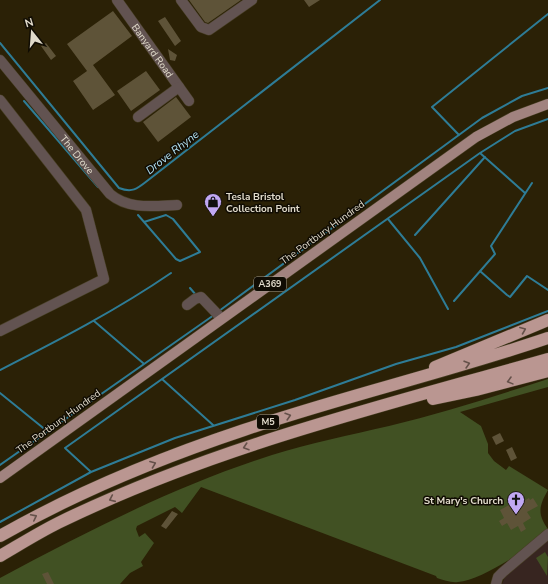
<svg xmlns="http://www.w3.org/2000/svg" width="548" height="584" font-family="'Nunito Sans',sans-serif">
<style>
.education{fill:#372520}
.green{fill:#415123}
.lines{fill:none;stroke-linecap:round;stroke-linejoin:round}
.stream{stroke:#2e7c96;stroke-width:2}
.building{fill:#5e5338}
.minor-casing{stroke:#483f25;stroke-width:11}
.major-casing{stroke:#483f25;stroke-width:11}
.highway-casing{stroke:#483f25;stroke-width:13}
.minor{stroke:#625351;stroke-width:10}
.major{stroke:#a1837f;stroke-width:10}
.highway{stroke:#ba9691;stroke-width:12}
.oneway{stroke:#65514a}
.labels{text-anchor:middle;stroke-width:3;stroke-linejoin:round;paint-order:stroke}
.shield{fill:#100c03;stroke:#a29c8e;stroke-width:1}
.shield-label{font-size:9px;font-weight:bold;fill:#e0daca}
.street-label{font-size:10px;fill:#e0daca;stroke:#100c03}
.poi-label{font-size:10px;font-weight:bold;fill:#e0daca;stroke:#100c03;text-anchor:start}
.water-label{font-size:11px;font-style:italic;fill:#b3e2f4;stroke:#100c03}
</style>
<rect width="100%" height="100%" fill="#2b2106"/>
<path class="education" d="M548 539V584H502L505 577Z"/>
<path class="green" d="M548 379V387L460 412 481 426 488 444V453L494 461 506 470 509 466 548 490C539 506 537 514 548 529 533 547 482 580 458 582 451 583 444 580 437 578L436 576 201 487 182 513 175 507 137 526 136 529 139 537 145 533 154 543 141 562 143 566 130 573 120 584H0V578C88 531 177 485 272 455 310 443 350 435 389 426 443 413 495 396 548 379Z
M545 552 548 557 547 576 536 558Z"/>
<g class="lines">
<path class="stream" d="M0 43 119 188C132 193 137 189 147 181L380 0
M24 101 98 187
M459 135 432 107 548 14
M480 153 525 193
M138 215 176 259 180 261 200 252 173 219 166 215 144 222
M388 219 420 258 448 309
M415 235 485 157
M480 271 507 295 510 297 527 276 548 290
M190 288 196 295
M454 301 495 254 491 246 532 183
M219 311 482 118 522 96 548 88
M94 321 143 363
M0 370C59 340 117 310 171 273
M162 379 213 425
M0 393 47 431
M0 465 214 315
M91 472 65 448 480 153 515 131 548 119
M0 522 91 472 175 438 295 400 396 364 456 347 548 311"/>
</g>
<path class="building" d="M189 0H241L208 23 205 22Z
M304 0H320L309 7Z
M113 11 132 36 93 65 115 95 93 110 73 81 87 71 67 44Z
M165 17 181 41 175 46 158 21Z
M46 43 56 56 51 60 41 46Z
M168 49 177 55 175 61 170 60Z
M146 71 160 90 131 111 117 91Z
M176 97 191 117 158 142 143 122Z
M500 433 504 441 496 445 492 437Z
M512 447 517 458 511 461 506 450Z
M529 498 530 500 533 498 538 506 527 512 531 518 523 523 526 529 521 532 518 526 511 530 507 523 502 526 499 521 504 518 500 510 520 499 522 502Z
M172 511 178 514 166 529 161 526Z
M48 572 54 584H47L42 574Z"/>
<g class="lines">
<defs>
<g id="minor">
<path id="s1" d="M117 0 189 101"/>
<path d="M181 0 201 27 209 30 252 0"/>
<path id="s2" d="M0 60 110 194C129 210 153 206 177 205"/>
<path d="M0 100 86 210 104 279 0 331"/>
<path d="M138 117 179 87"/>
<path d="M187 305 195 299 201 297 221 318"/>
<path d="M496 584 498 577 503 572 548 534"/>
</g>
<path id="major" d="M0 478 476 137 513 117 548 104"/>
<path id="highway" d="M435 367 548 320
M433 399 476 390 548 371
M0 536C77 492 160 458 244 430 344 396 448 372 548 338
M0 556C19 545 38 533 58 523 213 447 383 406 548 359"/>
</defs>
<use href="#minor" class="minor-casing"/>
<use href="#major" class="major-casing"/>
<use href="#highway" class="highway-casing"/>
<use href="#minor" class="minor"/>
<use href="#major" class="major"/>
<use href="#highway" class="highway"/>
</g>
<defs><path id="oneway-chevron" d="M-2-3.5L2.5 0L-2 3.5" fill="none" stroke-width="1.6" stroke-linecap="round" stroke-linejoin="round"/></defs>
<g class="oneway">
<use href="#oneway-chevron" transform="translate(523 330) rotate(-22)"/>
<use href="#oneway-chevron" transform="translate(467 364) rotate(-16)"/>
<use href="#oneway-chevron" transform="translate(510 381) rotate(165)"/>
<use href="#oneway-chevron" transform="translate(288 416) rotate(-17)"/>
<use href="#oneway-chevron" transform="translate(246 447) rotate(162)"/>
<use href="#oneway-chevron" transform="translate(153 464) rotate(-21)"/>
<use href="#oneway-chevron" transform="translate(112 499) rotate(156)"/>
<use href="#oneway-chevron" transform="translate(34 517) rotate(-27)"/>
</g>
<defs>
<symbol id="shop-pin" viewBox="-11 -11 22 30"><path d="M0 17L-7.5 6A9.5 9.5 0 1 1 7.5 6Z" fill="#c1a8f3" stroke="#100c03"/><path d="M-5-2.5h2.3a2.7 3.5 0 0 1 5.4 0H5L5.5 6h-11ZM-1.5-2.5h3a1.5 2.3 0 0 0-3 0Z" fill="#111"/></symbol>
<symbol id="church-pin" viewBox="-11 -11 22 30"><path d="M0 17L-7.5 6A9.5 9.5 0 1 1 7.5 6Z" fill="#c1a8f3" stroke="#100c03"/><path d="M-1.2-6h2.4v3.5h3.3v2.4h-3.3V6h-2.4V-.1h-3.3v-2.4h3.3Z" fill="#111"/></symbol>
</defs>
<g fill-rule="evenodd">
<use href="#shop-pin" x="203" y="192" width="20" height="27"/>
<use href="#church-pin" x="506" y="490" width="20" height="27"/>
</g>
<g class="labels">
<g class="shield">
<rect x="254" y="277" width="32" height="14" rx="3"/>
<rect x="257" y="415" width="22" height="14" rx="3"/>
</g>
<g class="shield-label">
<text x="270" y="287">A369</text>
<text x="268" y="425">M5</text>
</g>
<g class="street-label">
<text dy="4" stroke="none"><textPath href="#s1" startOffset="62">Banyard Road</textPath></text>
<text dy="4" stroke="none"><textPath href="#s2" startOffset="122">The Drove</textPath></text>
<text transform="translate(322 232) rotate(-36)" y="4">The Portbury Hundred</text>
<text transform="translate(58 421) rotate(-36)" y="4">The Portbury Hundred</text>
</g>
<g class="poi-label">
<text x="226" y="200">Tesla Bristol<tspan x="226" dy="12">Collection Point</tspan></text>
<text x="503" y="504" text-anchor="end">St Mary's Church</text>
</g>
<g class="water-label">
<text transform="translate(172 152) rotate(-38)" y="4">Drove Rhyne</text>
</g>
</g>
<g transform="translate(32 32) rotate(343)" stroke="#100c03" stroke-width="3" paint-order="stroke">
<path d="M0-3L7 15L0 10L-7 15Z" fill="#e0daca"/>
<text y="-6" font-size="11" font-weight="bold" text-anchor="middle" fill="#e0daca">N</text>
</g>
</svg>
